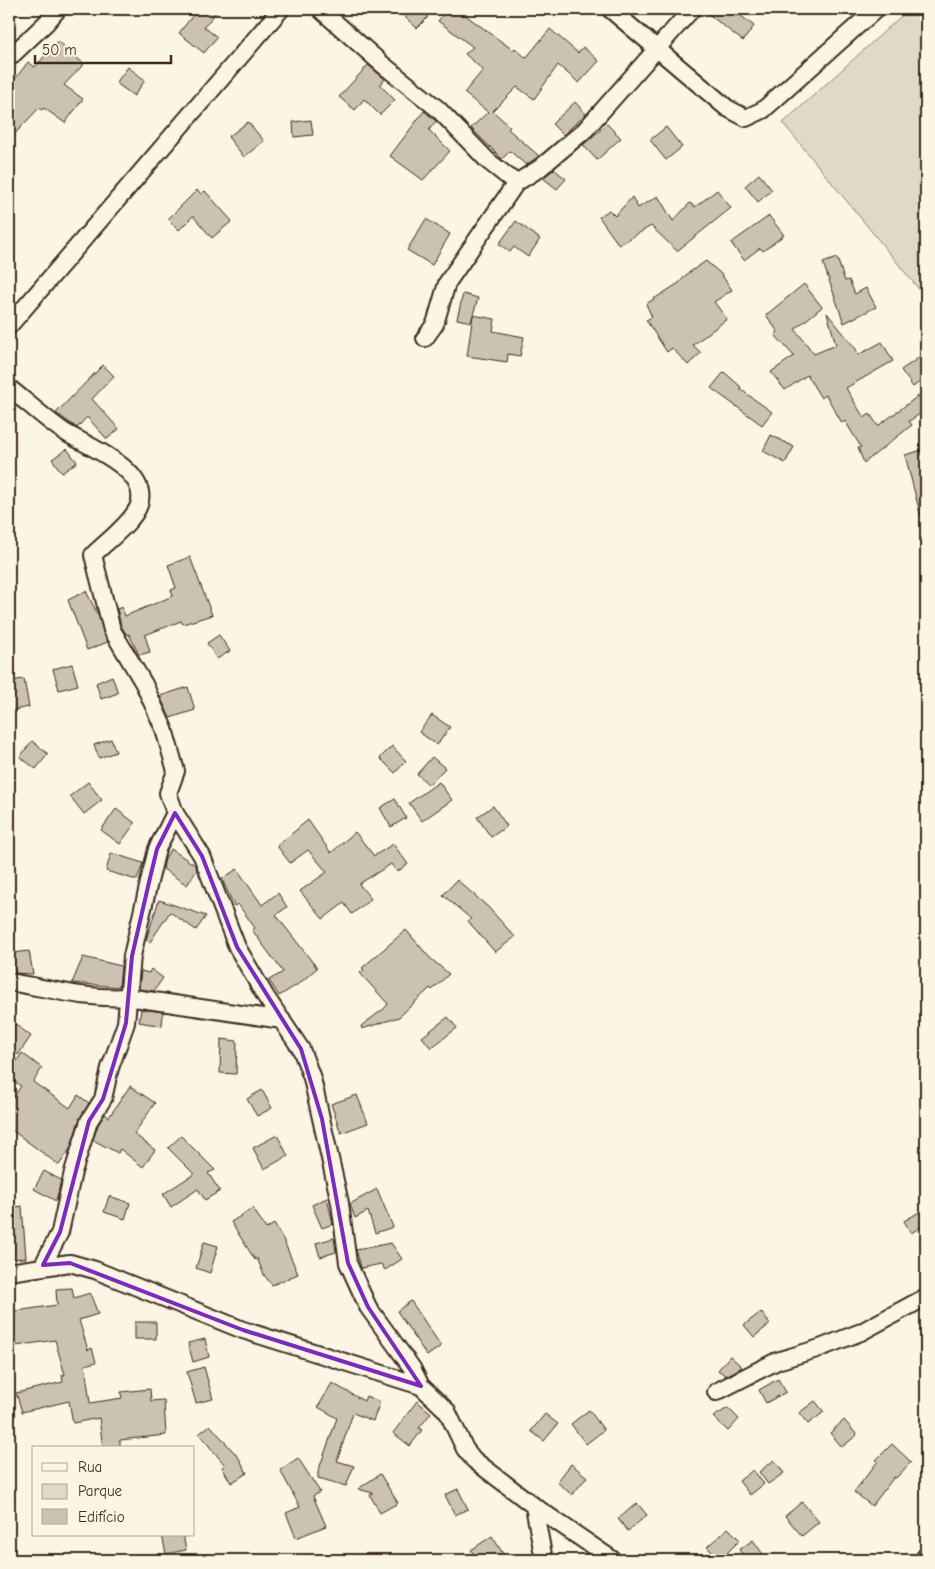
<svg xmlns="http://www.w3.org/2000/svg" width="935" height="1569" font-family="'Comic Neue',sans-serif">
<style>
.green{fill:#e0d8c8;stroke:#8e8173}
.building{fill:#ccc2b3;stroke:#3b2a1e}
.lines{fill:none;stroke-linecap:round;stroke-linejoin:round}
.street-casing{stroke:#3b2a1e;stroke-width:20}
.street{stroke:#fcf5e5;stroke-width:16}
.marked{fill:none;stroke:#7b2cbf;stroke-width:4;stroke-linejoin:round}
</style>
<rect width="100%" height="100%" fill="#fcf5e5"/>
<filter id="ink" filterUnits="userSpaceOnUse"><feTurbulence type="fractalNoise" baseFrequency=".02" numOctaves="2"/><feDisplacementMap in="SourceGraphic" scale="10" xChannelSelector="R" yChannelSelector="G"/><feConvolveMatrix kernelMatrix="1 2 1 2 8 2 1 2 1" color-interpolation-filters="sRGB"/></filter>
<g filter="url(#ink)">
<path class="green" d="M909 9H926V298L783 123Z"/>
<path class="building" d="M198 9H219L204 27 217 37 204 53 179 33Z
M396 9H420L428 17 417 28Z
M448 9H457L513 50 515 48 526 58 550 29 578 53 583 47 599 61 579 83 558 65 534 99 517 87 493 111 510 127 508 129 539 156 526 165 510 151 502 159 471 128 488 112 464 93 483 70 465 54 473 47 438 21Z
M702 9H732L754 26 743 41Z
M58 41 84 64 64 85 83 99 65 123 44 108 42 110 39 108 9 140V87L28 62 35 67Z
M368 65 385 79 380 85 395 100 380 115 364 99 355 110 339 97Z
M128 67 145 80 134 96 116 83Z
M575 102 586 114 563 135 552 124Z
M424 111 436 121 429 130 450 151 423 180 390 156Z
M311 120 313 135 294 137 293 122Z
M248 122 264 141 244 157 228 137Z
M607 124 621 138 597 160 583 145Z
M666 127 682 147 666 160 650 140Z
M554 169 566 179 557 189 543 178Z
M759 174 772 190 758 202 745 186Z
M197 190 201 194 205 191 232 221 212 238 193 216 179 230 168 219Z
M717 190 731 208 677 251 651 226 619 245 599 217 609 210 615 216 632 197 638 208 658 196 673 221 690 203 695 207Z
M769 216 784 235 763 251 760 248 744 260 731 243Z
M426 219 450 234 432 265 407 250Z
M516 221 540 239 528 257 514 247 510 252 499 244Z
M837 258 845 281 849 280 855 294 866 288 876 307 844 323 823 263Z
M706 261 721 274 732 290 714 302 727 319 693 345 701 353 688 365 672 348 667 352 646 320 652 317 646 304 679 283 687 274Z
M804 284 822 307 795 329 814 354 836 345 827 313 856 349 858 355 882 342 893 361 846 388 864 418 870 414 878 426 918 396 926 410 909 421 912 425 864 463 858 448 861 447 845 421 842 423 826 395 821 398 807 375 785 390 771 372 794 356 775 335 778 332 766 315Z
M463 294 478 298 471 322 457 319Z
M473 315 495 319 493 331 524 337 520 356 508 354 507 362 467 356Z
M920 357 926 366V377L913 387 901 370Z
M103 365 114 376 92 399 119 429 107 439 87 417 77 428 56 413Z
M724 372 741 387 740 389 772 412 762 425 711 388Z
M771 435 794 447 785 463 763 451Z
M67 449 77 462 62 473 52 459Z
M926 449V516L921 517 905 455Z
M190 557 212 615 183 624 181 621 145 635 150 652 139 655 129 634 127 635 121 626 117 609 122 607 125 616 173 596 171 590 176 588 168 565Z
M86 591 98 615 108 642 87 650 68 600Z
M219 635 230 651 217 659 207 643Z
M72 664 78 685 59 690 53 669Z
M112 676 118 693 101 699 96 683Z
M24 679 29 707 9 711V681Z
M188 687 195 710 170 718 160 696Z
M432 715 450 727 437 745 419 732Z
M111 739 116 752 99 758 94 745Z
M32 741 48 754 36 769 20 757Z
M392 746 406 761 395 773 380 758Z
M432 757 445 768 429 785 417 774Z
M88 782 102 800 84 814 70 796Z
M439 782 452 800 422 821 409 803Z
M395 799 406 818 391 827 380 808Z
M493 806 507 826 491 837 477 817Z
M116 809 135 823 120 844 101 830Z
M308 820 331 853 355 832 374 856 393 844 408 864 397 872 391 864 359 884 371 899 352 914 344 903 323 919 300 891 327 872 308 850 290 863 277 846Z
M171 849 195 865 197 870 187 885 163 869 165 858Z
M111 853 143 863 137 880 106 871Z
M237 869 262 905 278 893 287 907 276 915 317 968 300 983 279 996 269 980 283 972 252 930 255 928 238 904 234 906 222 879Z
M457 880 488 907 515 937 495 952 468 921 471 919 443 895Z
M159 900 174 905 206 916 196 930 170 912 150 942 146 940Z
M406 930 430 958 449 974 432 990 430 988 399 1017 362 1029 361 1026 385 1008 388 1004 360 973 364 970 362 968Z
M29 951 33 974 15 973 12 953Z
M83 957 121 966 119 987 72 983Z
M151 969 163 978 154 991 139 989 141 971 149 973Z
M141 1009 163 1012 162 1026 139 1022Z
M448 1017 457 1028 431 1048 422 1037Z
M15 1024 31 1036 18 1055 9 1048V1033Z
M221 1039 237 1041 236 1074 220 1073Z
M22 1053 42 1068 33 1082 70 1108 78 1095 89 1103 80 1118 70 1149 59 1165 9 1128V1104L21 1086 9 1078V1073Z
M130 1086 155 1103 134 1134 155 1150 143 1167 120 1149 118 1153 93 1140 98 1125 105 1114 109 1117Z
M262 1090 272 1108 257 1116 247 1099Z
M357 1095 368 1123 341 1133 331 1104Z
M277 1135 288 1156 264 1169 253 1148Z
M181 1136 215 1170 208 1173 220 1191 205 1200 198 1189 171 1207 163 1194 194 1174 168 1148Z
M44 1171 61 1180 56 1201 34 1189Z
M377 1189 393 1227 375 1233 368 1211 355 1218 350 1204Z
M109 1196 130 1203 125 1219 104 1212Z
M327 1198 333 1224 322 1228 312 1205Z
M22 1206 26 1258 9 1259V1208Z
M253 1208 266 1229 274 1224 283 1239 298 1274 272 1285 264 1275 257 1258 255 1260 231 1222Z
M921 1211 926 1224 911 1233 904 1221Z
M334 1238 336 1252 320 1257 316 1243Z
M204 1242 218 1246 210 1273 196 1268Z
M391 1243 402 1259 385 1270 381 1264 361 1268 356 1250Z
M72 1288 74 1298 90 1293 98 1314 79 1320 88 1350 92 1348 96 1362 85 1365 90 1403 122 1398 121 1392 150 1389 151 1401 164 1400 166 1435 120 1440V1448H103L99 1418 73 1423 69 1401 22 1412 16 1393 63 1382 62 1375H65L55 1340 9 1347V1312L57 1305 56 1289Z
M411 1301 441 1346 427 1356 397 1311Z
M761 1312 770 1324 754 1337 744 1325Z
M135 1322H156V1339H135Z
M205 1339 209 1357 193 1362 188 1343Z
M730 1356 742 1367 726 1376 718 1370Z
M204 1367 213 1399 196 1403 187 1372Z
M778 1379 786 1392 766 1403 759 1390Z
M332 1383 364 1401 366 1396 380 1402 373 1421 353 1413 337 1461 354 1466 346 1486 318 1478V1472L337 1418 318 1407Z
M417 1401 431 1413 419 1428 422 1430 410 1446 393 1433Z
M815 1401 824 1412 808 1424 799 1413Z
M728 1408 739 1419 728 1431 713 1417Z
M589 1410 604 1430 586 1444 571 1424Z
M545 1414 558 1424 544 1441 531 1431Z
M844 1420 857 1435 842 1447 830 1433Z
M210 1425 239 1458 247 1473 231 1483 222 1467 225 1465 199 1434Z
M892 1444 911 1462 896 1478 894 1477 872 1506 854 1492 878 1461 876 1460Z
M298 1458 320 1492 313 1496 326 1526 296 1538 286 1513 300 1507 280 1470Z
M774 1460 784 1473 768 1484 759 1472Z
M571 1464 587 1477 572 1495 557 1482Z
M753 1470 764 1484 750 1495 739 1481Z
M380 1474 398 1503 380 1513 370 1495 373 1493 358 1489Z
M458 1489 468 1509 455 1515 445 1495Z
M802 1502 819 1522 802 1536 785 1516Z
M637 1503 647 1515 628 1531 618 1519Z
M728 1528 740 1540 720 1560 707 1547Z
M162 1535H183L186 1550 166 1554Z
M492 1536 507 1560H478L471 1550Z
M753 1540 767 1560H747L739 1550Z"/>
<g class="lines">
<defs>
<path id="street" d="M320 9 382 64 438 109 488 161 516 183
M610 9 727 108 746 118 763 110 876 9
M9 58 46 23 58 9
M9 326 281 9
M425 338 435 324 447 283 516 183 540 168 585 130 692 9
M9 388C27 402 44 418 63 431 84 445 151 469 139 505 134 521 105 543 93 555L112 630 144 684 164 729 176 771 168 793 175 813 202 856 237 947 266 997 301 1049 312 1078 340 1203 348 1263 368 1307 412 1368 421 1386
M9 982C48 988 87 1000 127 997L282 1020
M43 1265 60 1232 73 1172 89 1121 103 1099 110 1068 126 1023 132 956 150 878 157 849 175 813
M9 1272 70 1263 95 1270 243 1330 421 1386 447 1411 465 1449 474 1460 534 1506 613 1560
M716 1392 777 1361 820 1348 861 1332 926 1297
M534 1506 544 1560
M923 1560 926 1556"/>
</defs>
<use href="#street" class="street-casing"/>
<use href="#street" class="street"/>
</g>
</g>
<path class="marked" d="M175 813 202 856 237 947 301 1049 322 1119 348 1263 368 1307 421 1386 243 1330 70 1263 43 1265 60 1232 89 1121 103 1099 126 1023 132 956 150 878 157 849Z"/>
<rect width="935" height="1569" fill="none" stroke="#fcf5e5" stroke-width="30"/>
<rect x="15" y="15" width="905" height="1539" fill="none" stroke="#3b2a1e" stroke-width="2" filter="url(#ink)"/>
<rect x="32" y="1446" width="162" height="90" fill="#fcf5e5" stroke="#afa495"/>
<rect x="42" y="1463" width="25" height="8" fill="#fcf5e5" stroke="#afa495"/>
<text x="78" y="1472" font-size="15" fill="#3b2a1e">Rua</text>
<rect x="42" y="1484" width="25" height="15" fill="#e0d8c8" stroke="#afa495"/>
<text x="78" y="1496" font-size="15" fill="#3b2a1e">Parque</text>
<rect x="42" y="1509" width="25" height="15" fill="#ccc2b3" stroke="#afa495"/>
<text x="78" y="1522" font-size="15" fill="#3b2a1e">Edifício</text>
<path d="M35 55v8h136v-8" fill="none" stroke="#3b2a1e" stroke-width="2.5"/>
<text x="42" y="55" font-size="15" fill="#3b2a1e" stroke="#fcf5e5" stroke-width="4" paint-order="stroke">50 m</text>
</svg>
